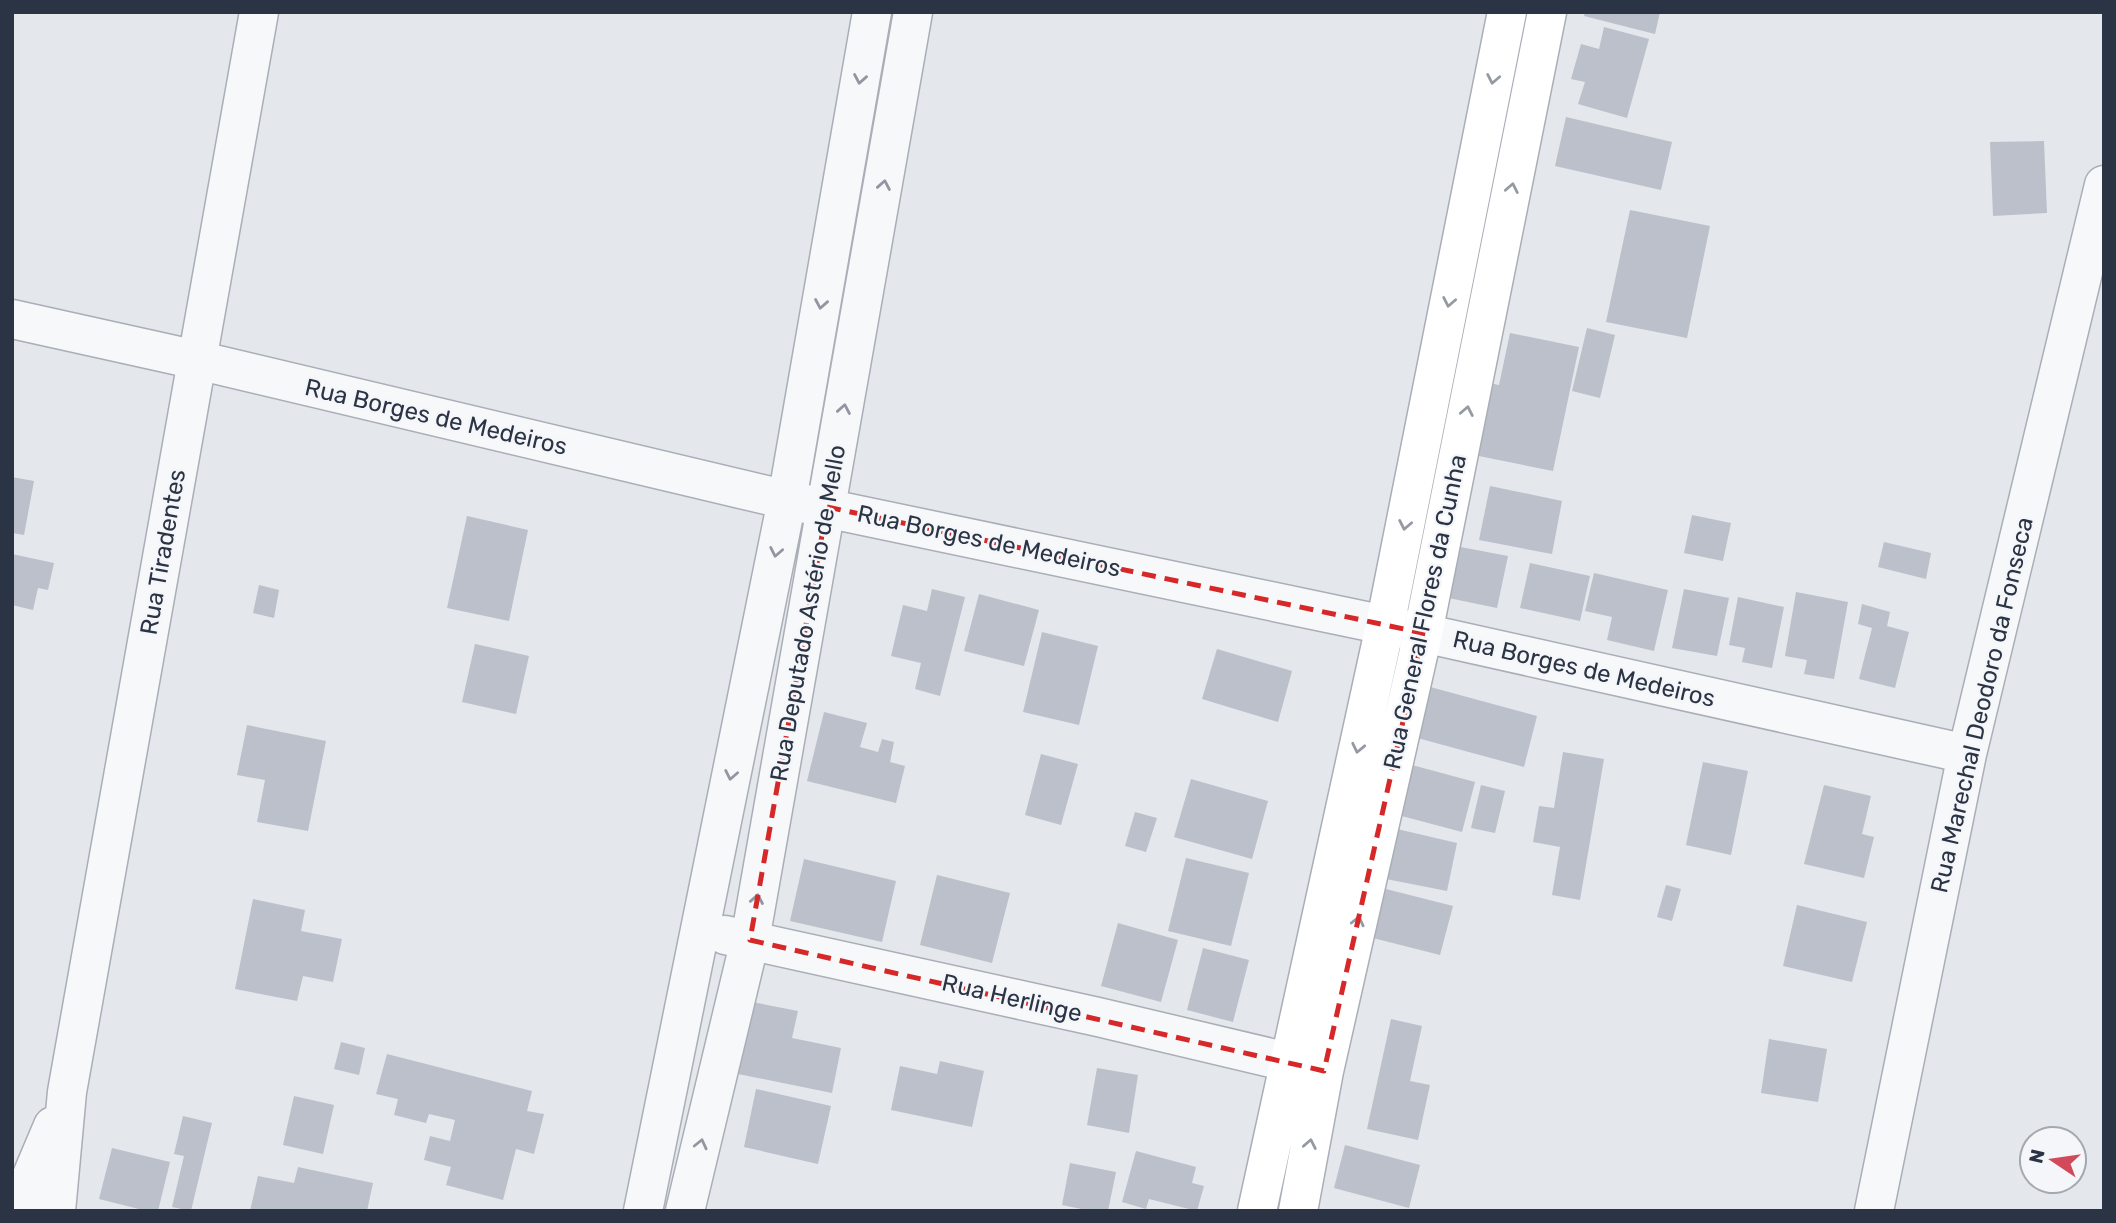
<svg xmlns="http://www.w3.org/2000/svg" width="2116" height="1223" font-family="Rubik,sans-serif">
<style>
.building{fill:#bbc0ca}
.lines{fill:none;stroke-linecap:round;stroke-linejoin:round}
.street-casing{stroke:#a9aeb7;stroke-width:41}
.secondary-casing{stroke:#a9aeb7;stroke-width:41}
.street{stroke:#f7f8fa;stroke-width:38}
.secondary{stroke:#fff;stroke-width:38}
.oneway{stroke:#9196a0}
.oneway2{stroke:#959aa2}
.marked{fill:none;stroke:#d62828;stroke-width:5;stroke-dasharray:14 9;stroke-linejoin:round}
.labels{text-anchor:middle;stroke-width:5;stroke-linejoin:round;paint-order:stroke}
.street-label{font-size:24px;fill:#2b3445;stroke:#f4f6f9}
</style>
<rect width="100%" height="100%" fill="#e4e7ec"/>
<path class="building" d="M1585 12H1660L1655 34 1584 16Z
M1604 27 1649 39 1627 118 1578 104 1585 82 1571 79 1581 44 1599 49Z
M1566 117 1672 142 1661 190 1555 166Z
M2044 141 2047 213 1993 216 1990 142Z
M1630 210 1710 226 1687 338 1606 322Z
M1587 328 1615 335 1600 398 1572 391Z
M1510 333 1579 347 1553 471 1469 454 1484 382 1499 385Z
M12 477 34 481 24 535 12 533Z
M1490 486 1562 501 1552 554 1479 540Z
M1692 515 1731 523 1723 561 1684 553Z
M467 516 528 530 509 621 447 608Z
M1884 542 1931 553 1926 579 1878 567Z
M1450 545 1508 556 1497 608 1439 596Z
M12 554 54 563 48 590 38 588 33 610 12 605Z
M1530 563 1590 576 1580 621 1520 608Z
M1594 573 1668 590 1654 651 1607 640 1612 617 1585 611Z
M259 585 279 590 274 618 253 613Z
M932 589 965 597 940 696 915 689 921 663 891 656 903 605 927 611Z
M1684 589 1729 598 1717 656 1672 648Z
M1796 592 1848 602 1834 679 1804 674 1807 660 1785 656Z
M979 594 1039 610 1024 666 964 651Z
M1738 597 1784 607 1772 668 1742 662 1745 648 1729 645Z
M1862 604 1890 612 1887 626 1909 632 1895 688 1859 679 1872 628 1858 624Z
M1042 632 1098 646 1079 725 1023 712Z
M475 644 529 656 516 714 462 702Z
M1217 649 1292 671 1278 722 1202 699Z
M1423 685 1537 716 1524 767 1410 736Z
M824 712 867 723 860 747 878 752 882 739 894 742 890 762 905 766 896 803 807 781Z
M247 725 326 741 308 831 257 822 265 780 237 775Z
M1563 752 1604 759 1580 900 1552 895 1560 847 1533 842 1539 806 1554 808Z
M1041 754 1078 764 1061 825 1025 815Z
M1703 762 1748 771 1731 855 1686 845Z
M1412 765 1475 782 1462 832 1398 815Z
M1191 779 1268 801 1252 859 1174 837Z
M1481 785 1505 791 1495 833 1471 828Z
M1824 785 1871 796 1862 834 1874 837 1864 878 1804 864Z
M1135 812 1157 818 1146 852 1125 846Z
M1397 829 1457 843 1447 891 1386 879Z
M1186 858 1249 873 1231 946 1168 931Z
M804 859 896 881 882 942 790 921Z
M937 875 1010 893 992 963 920 945Z
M1666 885 1681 889 1672 921 1657 917Z
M1386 889 1453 906 1440 955 1373 938Z
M253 899 305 910 301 931 342 939 333 982 303 976 297 1001 235 989Z
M1797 905 1867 922 1852 982 1783 966Z
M1118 923 1178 940 1161 1002 1101 986Z
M1203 948 1249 960 1233 1022 1187 1010Z
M752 1002 798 1011 792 1038 841 1048 832 1093 738 1074Z
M1391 1019 1422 1026 1410 1081 1430 1085 1418 1140 1367 1129Z
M1769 1039 1827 1049 1818 1102 1761 1093Z
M341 1042 365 1048 359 1075 334 1069Z
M387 1054 532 1091 527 1111 544 1114 534 1154 516 1149 503 1200 446 1185 451 1167 424 1160 430 1136 450 1141 455 1120 429 1114 426 1123 394 1115 398 1099 376 1094Z
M940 1061 984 1071 972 1127 891 1110 900 1066 937 1074Z
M1097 1068 1138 1075 1129 1133 1087 1125Z
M756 1089 831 1106 818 1164 744 1147Z
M294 1096 334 1105 323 1154 283 1145Z
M183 1116 212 1123 191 1211 172 1207 184 1156 174 1154Z
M1345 1145 1420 1165 1409 1208 1334 1188Z
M112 1148 170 1162 158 1211H147L99 1199Z
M1136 1151 1196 1167 1192 1183 1204 1186 1197 1211 1149 1199 1146 1209 1122 1202Z
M1070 1163 1116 1172 1108 1211H1091L1062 1205Z
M298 1167 373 1183 367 1211H250L258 1176 294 1183Z"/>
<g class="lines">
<defs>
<path id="street" d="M12 319 197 360 787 500 1423 633 1967 754
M725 935 1098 1017 1322 1070
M17 1211 53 1126
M56 1211 67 1092 259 12
M643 1211 787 500 872 12
M685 1211 750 940 913 12
M1874 1211 1967 754 2104 185"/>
<path id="secondary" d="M1257 1211 1385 626 1507 12
M1298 1211 1324 1071 1423 633 1547 12"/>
</defs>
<use href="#street" class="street-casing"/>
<use href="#secondary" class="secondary-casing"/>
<use href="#street" class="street"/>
<use href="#secondary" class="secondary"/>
</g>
<defs><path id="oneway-chevron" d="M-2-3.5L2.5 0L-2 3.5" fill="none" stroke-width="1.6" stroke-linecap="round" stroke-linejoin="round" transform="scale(1.75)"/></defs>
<g class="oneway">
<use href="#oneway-chevron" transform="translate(860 79) rotate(100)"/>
<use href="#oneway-chevron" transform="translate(884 185) rotate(-80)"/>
<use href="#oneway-chevron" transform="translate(821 304) rotate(100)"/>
<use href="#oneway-chevron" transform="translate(844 409) rotate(-80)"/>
<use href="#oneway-chevron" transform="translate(776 552) rotate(101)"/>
<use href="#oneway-chevron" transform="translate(731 775) rotate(101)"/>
<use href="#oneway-chevron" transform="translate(757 899) rotate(-80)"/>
<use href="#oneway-chevron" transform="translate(701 1144) rotate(-77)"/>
</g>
<g class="oneway2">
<use href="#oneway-chevron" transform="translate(1493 79) rotate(101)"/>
<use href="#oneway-chevron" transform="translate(1512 188) rotate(-79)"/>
<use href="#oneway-chevron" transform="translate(1449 302) rotate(101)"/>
<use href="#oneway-chevron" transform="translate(1467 411) rotate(-79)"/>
<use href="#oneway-chevron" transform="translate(1405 525) rotate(101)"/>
<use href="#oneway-chevron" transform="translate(1358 748) rotate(102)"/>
<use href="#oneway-chevron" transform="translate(1358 921) rotate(-77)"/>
<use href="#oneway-chevron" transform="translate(1310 1144) rotate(-79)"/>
</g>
<path class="marked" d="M827 507 1423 633 1324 1071 750 940Z"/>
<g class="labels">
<g class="street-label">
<text transform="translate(436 417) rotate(13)" y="8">Rua Borges de Medeiros</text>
<text transform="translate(989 541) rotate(12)" y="8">Rua Borges de Medeiros</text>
<text transform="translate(163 552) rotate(-80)" y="8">Rua Tiradentes</text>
<text transform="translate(1425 612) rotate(-78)" y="8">Rua General Flores da Cunha</text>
<text transform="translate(808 613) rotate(-80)" y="8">Rua Deputado Astério de Mello</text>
<text transform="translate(1584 669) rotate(13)" y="8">Rua Borges de Medeiros</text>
<text transform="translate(1982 705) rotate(-77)" y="8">Rua Marechal Deodoro da Fonseca</text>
<text transform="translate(1012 998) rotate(13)" y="8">Rua Herlinge</text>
</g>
</g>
<rect width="2116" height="1223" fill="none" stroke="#2b3445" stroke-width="28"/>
<g transform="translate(2053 1160) rotate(283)"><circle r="33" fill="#f4f6f9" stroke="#a4a8b1" stroke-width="2"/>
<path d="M0-5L12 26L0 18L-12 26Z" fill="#d1495b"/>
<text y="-10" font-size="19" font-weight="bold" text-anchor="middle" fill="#2b3445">N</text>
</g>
</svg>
